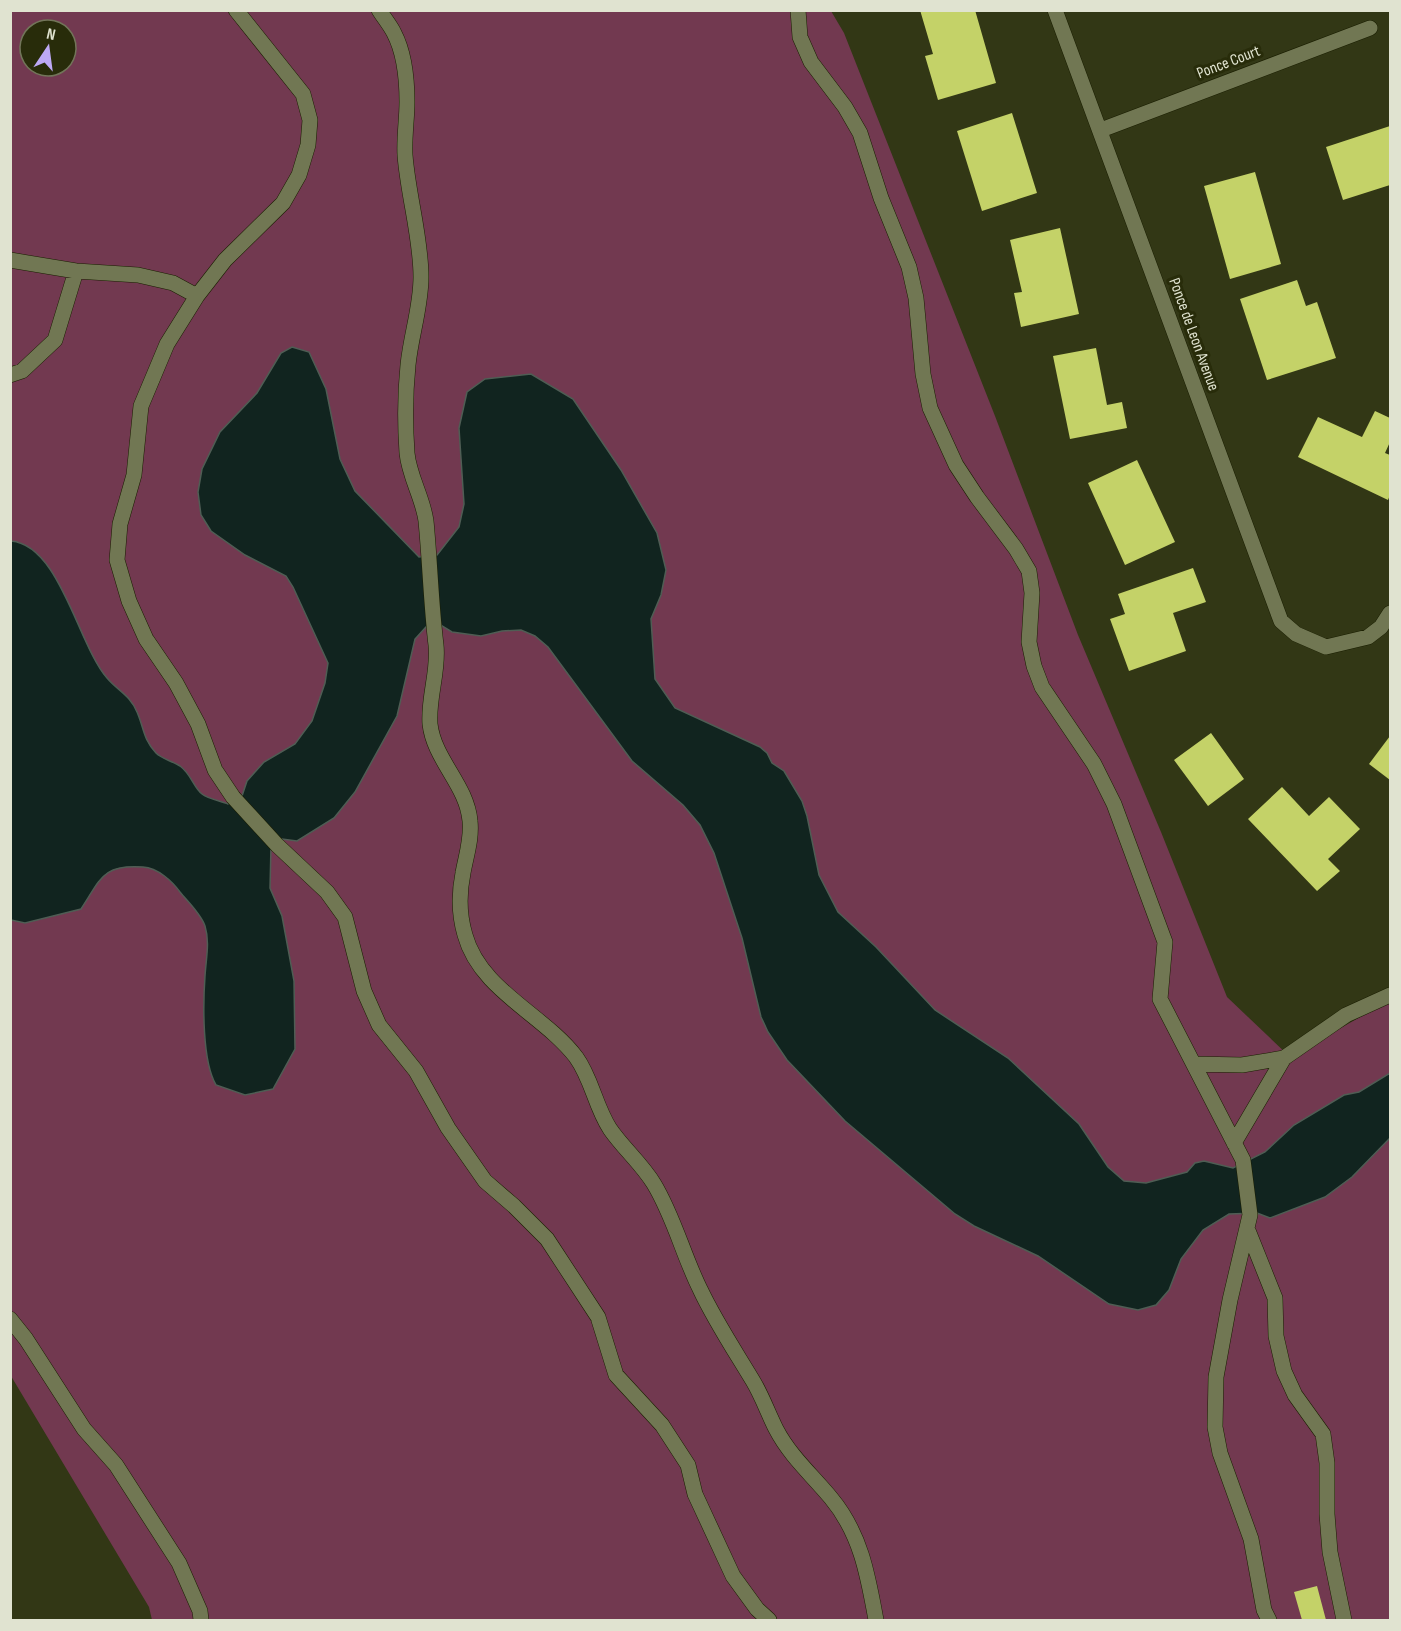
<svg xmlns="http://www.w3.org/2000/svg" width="1401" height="1631" font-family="'Sofia Sans Condensed',sans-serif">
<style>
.green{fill:#723950;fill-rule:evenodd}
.water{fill:#11241f;stroke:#4f5d54;stroke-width:1.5}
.building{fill:#c4d268}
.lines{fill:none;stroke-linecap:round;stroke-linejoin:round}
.minor-casing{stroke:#1a1e00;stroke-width:16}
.minor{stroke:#717753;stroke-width:15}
.labels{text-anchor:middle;stroke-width:6;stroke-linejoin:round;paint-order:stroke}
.street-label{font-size:16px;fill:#e0e3d0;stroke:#282c0a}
</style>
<rect width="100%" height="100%" fill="#323715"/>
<path class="green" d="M11 11H831L844 33 995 416 1078 635 1161 832 1227 997 1290 1057 1390 1000V1620H152L149 1607 11 1376ZM30 30H66V66H30Z"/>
<path class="water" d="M292 347 309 352 326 389 340 459 355 491 419 557 437 555 459 527 464 504 459 428 467 392 485 379 531 374 573 399 621 470 657 533 666 570 661 595 651 619 655 679 675 708 760 747 767 753 772 763 784 771 802 801 807 816 819 875 838 912 876 947 935 1010 1008 1058 1079 1124 1108 1167 1124 1181 1146 1183 1187 1172 1195 1163 1204 1161 1233 1168 1265 1152 1294 1125 1344 1095 1359 1092 1390 1073V1138L1352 1177 1325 1197 1270 1218 1257 1213 1229 1214 1203 1230 1181 1259 1169 1290 1156 1305 1138 1310 1109 1304 1038 1256 974 1226 955 1214 845 1121 787 1060 768 1032 761 1017 742 938 714 853 700 825 683 805 632 761 548 647 535 636 521 630 502 631 481 636 452 632 439 624 426 627 415 639 397 716 355 792 334 818 297 841 282 839 271 846 270 888 282 916 294 981 295 1049 273 1089 245 1095 216 1085C202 1061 203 1004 205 976 206 959 210 942 205 926 201 914 188 902 180 892 172 881 158 868 143 867 102 864 101 879 81 909L25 923 11 920V541C60 545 78 645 107 678 118 691 130 695 137 712 144 728 143 739 156 753 162 759 172 761 180 766 191 774 194 788 202 794 208 799 221 801 228 804L242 796 247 781 264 762 295 744 312 721 325 683 328 663 293 587 286 576 245 555 211 531 201 515 198 492 202 469 220 432 257 393 281 353Z"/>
<path class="building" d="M920 10H975L996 83 938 100 925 56 933 54Z
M1012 113 1037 193 982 211 957 131Z
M1390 126V185L1343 200 1326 147Z
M1255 172 1281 264 1230 279 1204 186Z
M1060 228 1079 314 1021 327 1014 293 1022 292 1010 240Z
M1297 280 1306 306 1317 302 1336 358 1267 380 1240 299Z
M1096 348 1107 405 1122 402 1127 428 1070 439 1053 356Z
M1375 411 1390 418V442L1385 453 1390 455V495L1388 500 1298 457 1318 417 1362 437Z
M1137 460 1175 542 1125 565 1088 483Z
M1193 568 1206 602 1173 613 1186 651 1129 671 1110 619 1125 614 1118 594Z
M1211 733 1244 779 1208 806 1174 760Z
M1390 736V780L1369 764Z
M1282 787 1309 816 1329 797 1360 829 1328 859 1340 871 1317 891 1248 819Z
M1317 1586 1326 1620H1302L1294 1592Z"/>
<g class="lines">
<defs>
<path id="minor" d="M236 10 303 94 310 120 308 145 299 175 283 203 225 260 197 296 167 344 141 406 134 475 120 524 117 560 129 601 146 639 176 683 198 724 215 770 233 797 277 845 327 892 345 917 364 991 379 1025 416 1071 448 1128 485 1181 514 1206 547 1239 598 1317 616 1375 662 1425 688 1465 695 1494 733 1576 757 1609 769 1620
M379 10C384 18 390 25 394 33 404 52 407 80 407 102 407 119 404 137 405 155 408 195 421 237 421 277 421 307 411 335 408 365 405 394 405 424 407 453 409 476 423 498 426 521 430 562 431 604 436 645 439 671 428 697 430 724 434 760 467 785 470 821 472 839 466 856 463 873 459 893 459 915 465 935 480 990 543 1014 576 1057 592 1079 595 1106 610 1129 623 1148 642 1164 654 1184 674 1217 683 1255 700 1289 715 1321 735 1351 753 1381 762 1396 768 1413 776 1429 790 1456 812 1475 831 1498 861 1534 868 1576 876 1620
M798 10 800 37 811 62 845 107 860 133 881 198 909 267 916 298 923 374 930 408 956 465 977 497 1016 549 1029 571 1032 593 1029 642 1034 666 1042 687 1094 764 1114 804 1165 942 1160 999 1243 1160 1250 1215 1230 1300 1216 1377 1215 1427 1220 1453 1251 1539 1264 1610 1269 1620
M1055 10 1281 621 1296 634 1326 647 1368 637 1381 627 1390 613
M1101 130 1370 28
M10 260 76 271 138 275 173 283 197 296
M10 375 22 371 55 340 76 271
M1194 1064 1242 1065 1284 1058 1346 1015 1390 995
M1234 1143 1284 1058
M1247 1228 1275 1298 1276 1336 1284 1371 1295 1395 1323 1434 1327 1463V1514L1330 1552 1344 1620
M10 1319 26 1339 84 1429 116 1465 179 1563 200 1611 201 1620"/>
</defs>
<use href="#minor" class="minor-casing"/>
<use href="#minor" class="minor"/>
</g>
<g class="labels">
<g class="street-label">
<text transform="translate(1228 61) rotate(-21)" y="6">Ponce Court</text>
<text transform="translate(1195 334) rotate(70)" y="6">Ponce de Leon Avenue</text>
</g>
</g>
<rect width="1401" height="1631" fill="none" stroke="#e0e3d0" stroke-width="24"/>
<g transform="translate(48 48) rotate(13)"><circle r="28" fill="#282c0a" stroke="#727559" stroke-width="1.5"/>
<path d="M0-4.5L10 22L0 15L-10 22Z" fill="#bda9f5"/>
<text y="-9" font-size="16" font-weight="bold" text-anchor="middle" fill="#e0e3d0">N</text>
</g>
</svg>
